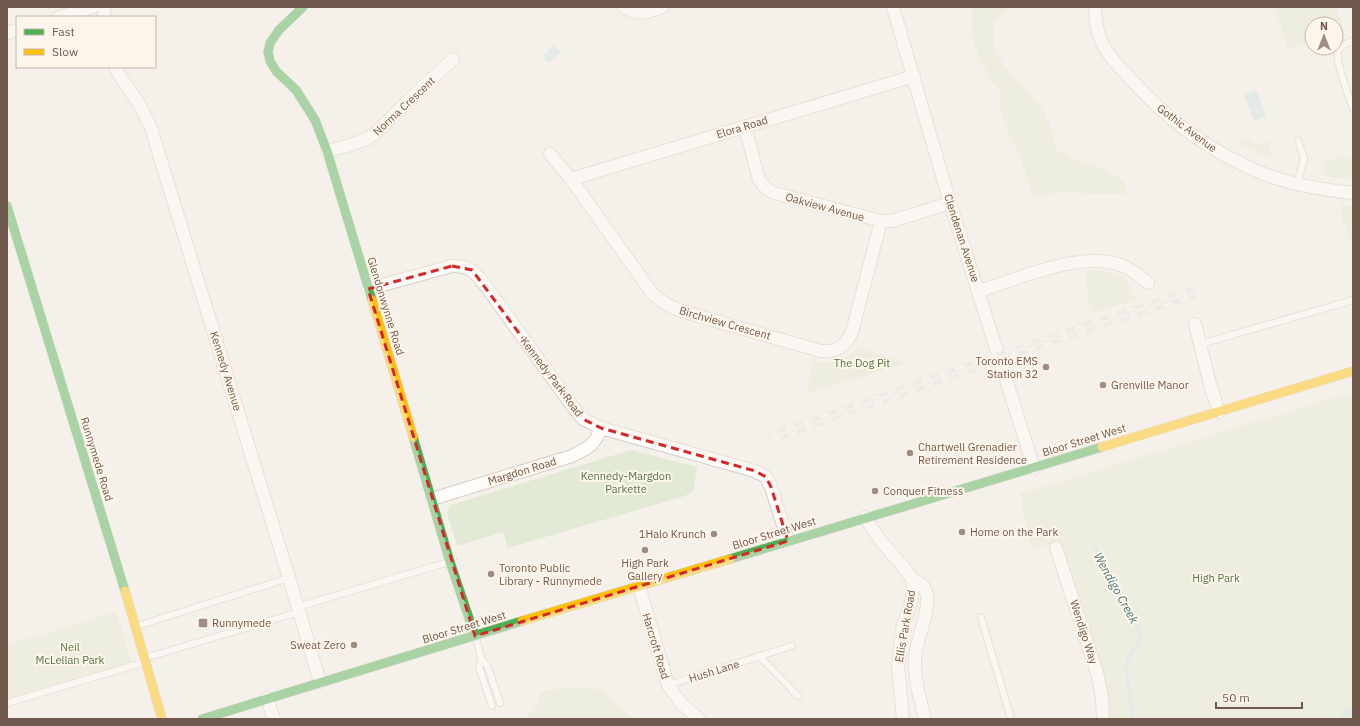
<svg xmlns="http://www.w3.org/2000/svg" width="1360" height="726" font-family="'IBM Plex Sans',sans-serif">
<style>
.green{fill:#e2ead5}
.water{fill:#cce3e4}
.lines{fill:none;stroke-linecap:round;stroke-linejoin:round}
.stream{stroke:#cce3e4;stroke-width:3.5}
.lane-casing{stroke:#d4cdc8;stroke-width:8}
.street-casing{stroke:#d4cdc8;stroke-width:14}
.fast-casing{stroke:#d4cdc6;stroke-width:10}
.slow-casing{stroke:#d4cdc6;stroke-width:10}
.lane{stroke:#fefdfc;stroke-width:6}
.street{stroke:#fefdfc;stroke-width:12}
.fast{stroke:#4caf50;stroke-width:9}
.slow{stroke:#ffc107;stroke-width:9}
.rail-casing{stroke:#e4e2e4;stroke-width:4.5}
.rail{stroke:#fdf5ea;stroke-width:3;stroke-dasharray:9;stroke-linecap:butt}
.marked{fill:none;stroke:#d62828;stroke-width:3;stroke-dasharray:8 5;stroke-linejoin:round}
.poi-dot{fill:#9f8d83;stroke:#fdf5ea;stroke-width:1.5}
.labels{text-anchor:middle;stroke-width:4;stroke-linejoin:round;paint-order:stroke}
.street-label{font-size:11px;fill:#70584c;stroke:#fdf5ea}
.poi-label{font-size:11px;fill:#70584c;stroke:#fdf5ea;text-anchor:start}
.park-label{font-size:11px;fill:#547645;stroke:#fdf5ea}
.water-label{font-size:12px;font-style:italic;fill:#45747b;stroke:#fdf5ea}
</style>
<rect width="100%" height="100%" fill="#f5f0ea"/>
<path class="green" d="M972 7H1009C1005 12 1000 16 997 21 978 55 1031 89 1045 114 1051 125 1053 138 1056 149L1070 157 1099 167 1116 176 1126 184 1127 193C1102 196 1077 191 1052 193 1046 194 1040 197 1034 199L1023 165 1000 112V90L992 83 974 45 972 34Z
M1275 7H1336L1344 32 1336 35V24H1312V42L1288 49Z
M1242 136 1257 144 1268 141 1272 154 1270 158 1238 144Z
M1343 156 1353 162V179L1326 177 1322 169 1326 161Z
M1341 205 1353 206V248L1341 216Z
M1092 270 1107 272 1122 276 1127 281 1130 293 1138 299 1093 313 1088 298 1086 271Z
M858 347 906 363 806 394 813 361C830 365 847 361 858 347Z
M1353 392V719H1110L1108 699 1060 544 1052 543 1032 549 1020 494Z
M631 450 697 467 693 491 685 496 508 548 503 532 457 546 447 513 450 505Z
M116 612 132 663 7 701V645Z
M577 687 602 690 634 719H523L533 711 542 691Z"/>
<path class="water" d="M554 45 561 52 549 63 542 57Z
M1257 90 1266 117 1254 121 1244 94Z
M1353 706V719H1340C1341 712 1346 707 1353 706Z"/>
<g class="lines">
<path class="stream" d="M1094 547 1107 567 1121 600 1130 611 1140 632V640L1128 660 1126 667 1133 719"/>
<defs>
<path id="lane" d="M1353 41C1347 43 1340 45 1338 52 1335 61 1350 99 1353 109
M1297 184 1304 158 1298 141
M1201 344 1353 300
M297 607 449 562
M981 617 1011 719
M137 626 289 578
M476 638 482 661 487 665 500 703
M759 656 798 696
M145 658 299 612
M482 661 479 667 492 706
M668 685 792 646
M7 703 145 662"/>
<path id="street" d="M624 7C639 16 647 13 663 7
M893 7 950 203 1034 468
M1095 7C1095 20 1097 33 1103 45 1109 56 1119 67 1128 76 1165 118 1212 153 1264 174 1292 185 1323 190 1353 193
M59 17 93 7
M103 17 105 7
M7 33 17 30
M115 67 122 79 140 105 151 128 290 581 320 682
M745 126 759 180 767 189 774 193 881 221H892L950 203
M327 151 347 146 367 139 378 131 407 102 453 59
M550 154 571 179 652 293C661 302 670 307 681 311L821 351C837 352 845 347 852 332L881 221
M571 179 914 76
M368 289 452 266C472 266 473 271 485 285L573 407 583 419 601 428 755 471 766 477 771 487 788 541
M979 291C1018 279 1084 249 1123 266 1133 270 1140 276 1148 283
M1195 324 1211 388 1219 412
M432 499 572 456C588 448 595 445 601 428
M865 517 880 540 906 570 913 580 912 599 902 629 898 665 903 719
M1056 548 1097 673 1102 697 1103 719
M913 580C915 581 919 582 921 584 938 598 915 640 915 658 914 679 920 699 925 719
M639 586 668 685 681 703 699 719
M267 698 274 719"/>
<path id="fast" d="M303 7 279 30 270 43 268 52 270 61 276 71 296 90 315 120 327 151 372 300
M7 206 125 591
M413 437 450 562 475 636
M730 559 1102 447
M202 719 522 621"/>
<path id="slow" d="M372 300 413 437
M1102 447 1353 371
M125 591 162 719
M522 621 730 559"/>
</defs>
<use href="#lane" class="lane-casing"/>
<use href="#street" class="street-casing"/>
<use href="#fast" class="fast-casing"/>
<use href="#slow" class="slow-casing"/>
<use href="#lane" class="lane"/>
<use href="#street" class="street"/>
<use href="#fast" class="fast"/>
<use href="#slow" class="slow"/>
<defs>
<path id="rail" d="M769 435 978 361 1191 289
M772 441 1021 353 1194 296"/>
</defs>
<use href="#rail" class="rail-casing"/>
<use href="#rail" class="rail"/>
</g>
<path d="M0 0H1360V726H0ZM452 266 472 270 583 419 601 428 755 471 766 477 771 487 788 541 475 636 368 289Z" fill="#f5f0ea" fill-opacity=".55" fill-rule="evenodd"/>
<path class="marked" d="M452 266 472 270 583 419 601 428 755 471 766 477 771 487 788 541 475 636 368 289Z"/>
<g class="poi-dot">
<circle cx="1046" cy="367" r="4"/>
<circle cx="1103" cy="385" r="4"/>
<circle cx="910" cy="453" r="4"/>
<circle cx="875" cy="491" r="4"/>
<circle cx="962" cy="532" r="4"/>
<circle cx="714" cy="534" r="4"/>
<circle cx="645" cy="550" r="4"/>
<circle cx="491" cy="574" r="4"/>
<rect x="198" y="618" width="10" height="10" rx="2"/>
<circle cx="354" cy="645" r="4"/>
</g>
<g class="labels">
<g class="street-label">
<text transform="translate(404 106) rotate(-43)" y="4">Norma Crescent</text>
<text transform="translate(742 127) rotate(-17)" y="4">Elora Road</text>
<text transform="translate(1187 128) rotate(37)" y="4">Gothic Avenue</text>
<text transform="translate(825 207) rotate(15)" y="4">Oakview Avenue</text>
<text transform="translate(962 238) rotate(72)" y="4">Clendenan Avenue</text>
<text transform="translate(386 306) rotate(73)" y="4">Glendonwynne Road</text>
<text transform="translate(725 323) rotate(16)" y="4">Birchview Crescent</text>
<text transform="translate(226 371) rotate(73)" y="4">Kennedy Avenue</text>
<text transform="translate(552 377) rotate(53)" y="4">Kennedy Park Road</text>
<text transform="translate(1084 440) rotate(-17)" y="4">Bloor Street West</text>
<text transform="translate(97 459) rotate(73)" y="4">Runnymede Road</text>
<text transform="translate(522 471) rotate(-17)" y="4">Margdon Road</text>
<text transform="translate(774 533) rotate(-17)" y="4">Bloor Street West</text>
<text transform="translate(905 626) rotate(-80)" y="4">Ellis Park Road</text>
<text transform="translate(464 627) rotate(-17)" y="4">Bloor Street West</text>
<text transform="translate(1084 632) rotate(72)" y="4">Wendigo Way</text>
<text transform="translate(656 646) rotate(73)" y="4">Harcroft Road</text>
<text transform="translate(714 671) rotate(-17)" y="4">Hush Lane</text>
</g>
<g class="poi-label">
<text x="1038" y="365" text-anchor="end">Toronto EMS<tspan x="1038" dy="13">Station 32</tspan></text>
<text x="1111" y="389">Grenville Manor</text>
<text x="918" y="451">Chartwell Grenadier<tspan x="918" dy="13">Retirement Residence</tspan></text>
<text x="883" y="495">Conquer Fitness</text>
<text x="970" y="536">Home on the Park</text>
<text x="706" y="538" text-anchor="end">1Halo Krunch</text>
<text x="645" y="567" text-anchor="middle">High Park<tspan x="645" dy="13">Gallery</tspan></text>
<text x="499" y="572">Toronto Public<tspan x="499" dy="13">Library - Runnymede</tspan></text>
<text x="212" y="627">Runnymede</text>
<text x="346" y="649" text-anchor="end">Sweat Zero</text>
</g>
<g class="park-label">
<text x="862" y="367">The Dog Pit</text>
<text x="626" y="480">Kennedy-Margdon<tspan x="626" dy="13">Parkette</tspan></text>
<text x="1216" y="582">High Park</text>
<text x="70" y="651">Neil<tspan x="70" dy="13">McLellan Park</tspan></text>
</g>
<g class="water-label">
<text transform="translate(1116 588) rotate(61)" y="4">Wendigo Creek</text>
</g>
</g>
<rect width="1360" height="726" fill="none" stroke="#70584c" stroke-width="16"/>
<rect x="16" y="16" width="140" height="52" fill="#fdf5ea" stroke="#c5b6ab"/>
<rect x="24" y="29" width="20" height="6" fill="#4caf50" stroke="#c5b6ab"/>
<text x="52" y="36" font-size="12" fill="#70584c">Fast</text>
<rect x="24" y="49" width="20" height="6" fill="#ffc107" stroke="#c5b6ab"/>
<text x="52" y="56" font-size="12" fill="#70584c">Slow</text>
<g transform="translate(1324 36)"><circle r="19" fill="#fdf5ea" stroke="#c5b6ab"/>
<path d="M0-3L7 15L0 10L-7 15Z" fill="#9f8d83"/>
<text y="-6" font-size="11" font-weight="bold" text-anchor="middle" fill="#70584c">N</text>
</g>
<path d="M1216 702v6h86v-6" fill="none" stroke="#70584c" stroke-width="2"/>
<text x="1222" y="702" font-size="12" fill="#70584c" stroke="#fdf5ea" stroke-width="3" paint-order="stroke">50 m</text>
</svg>
